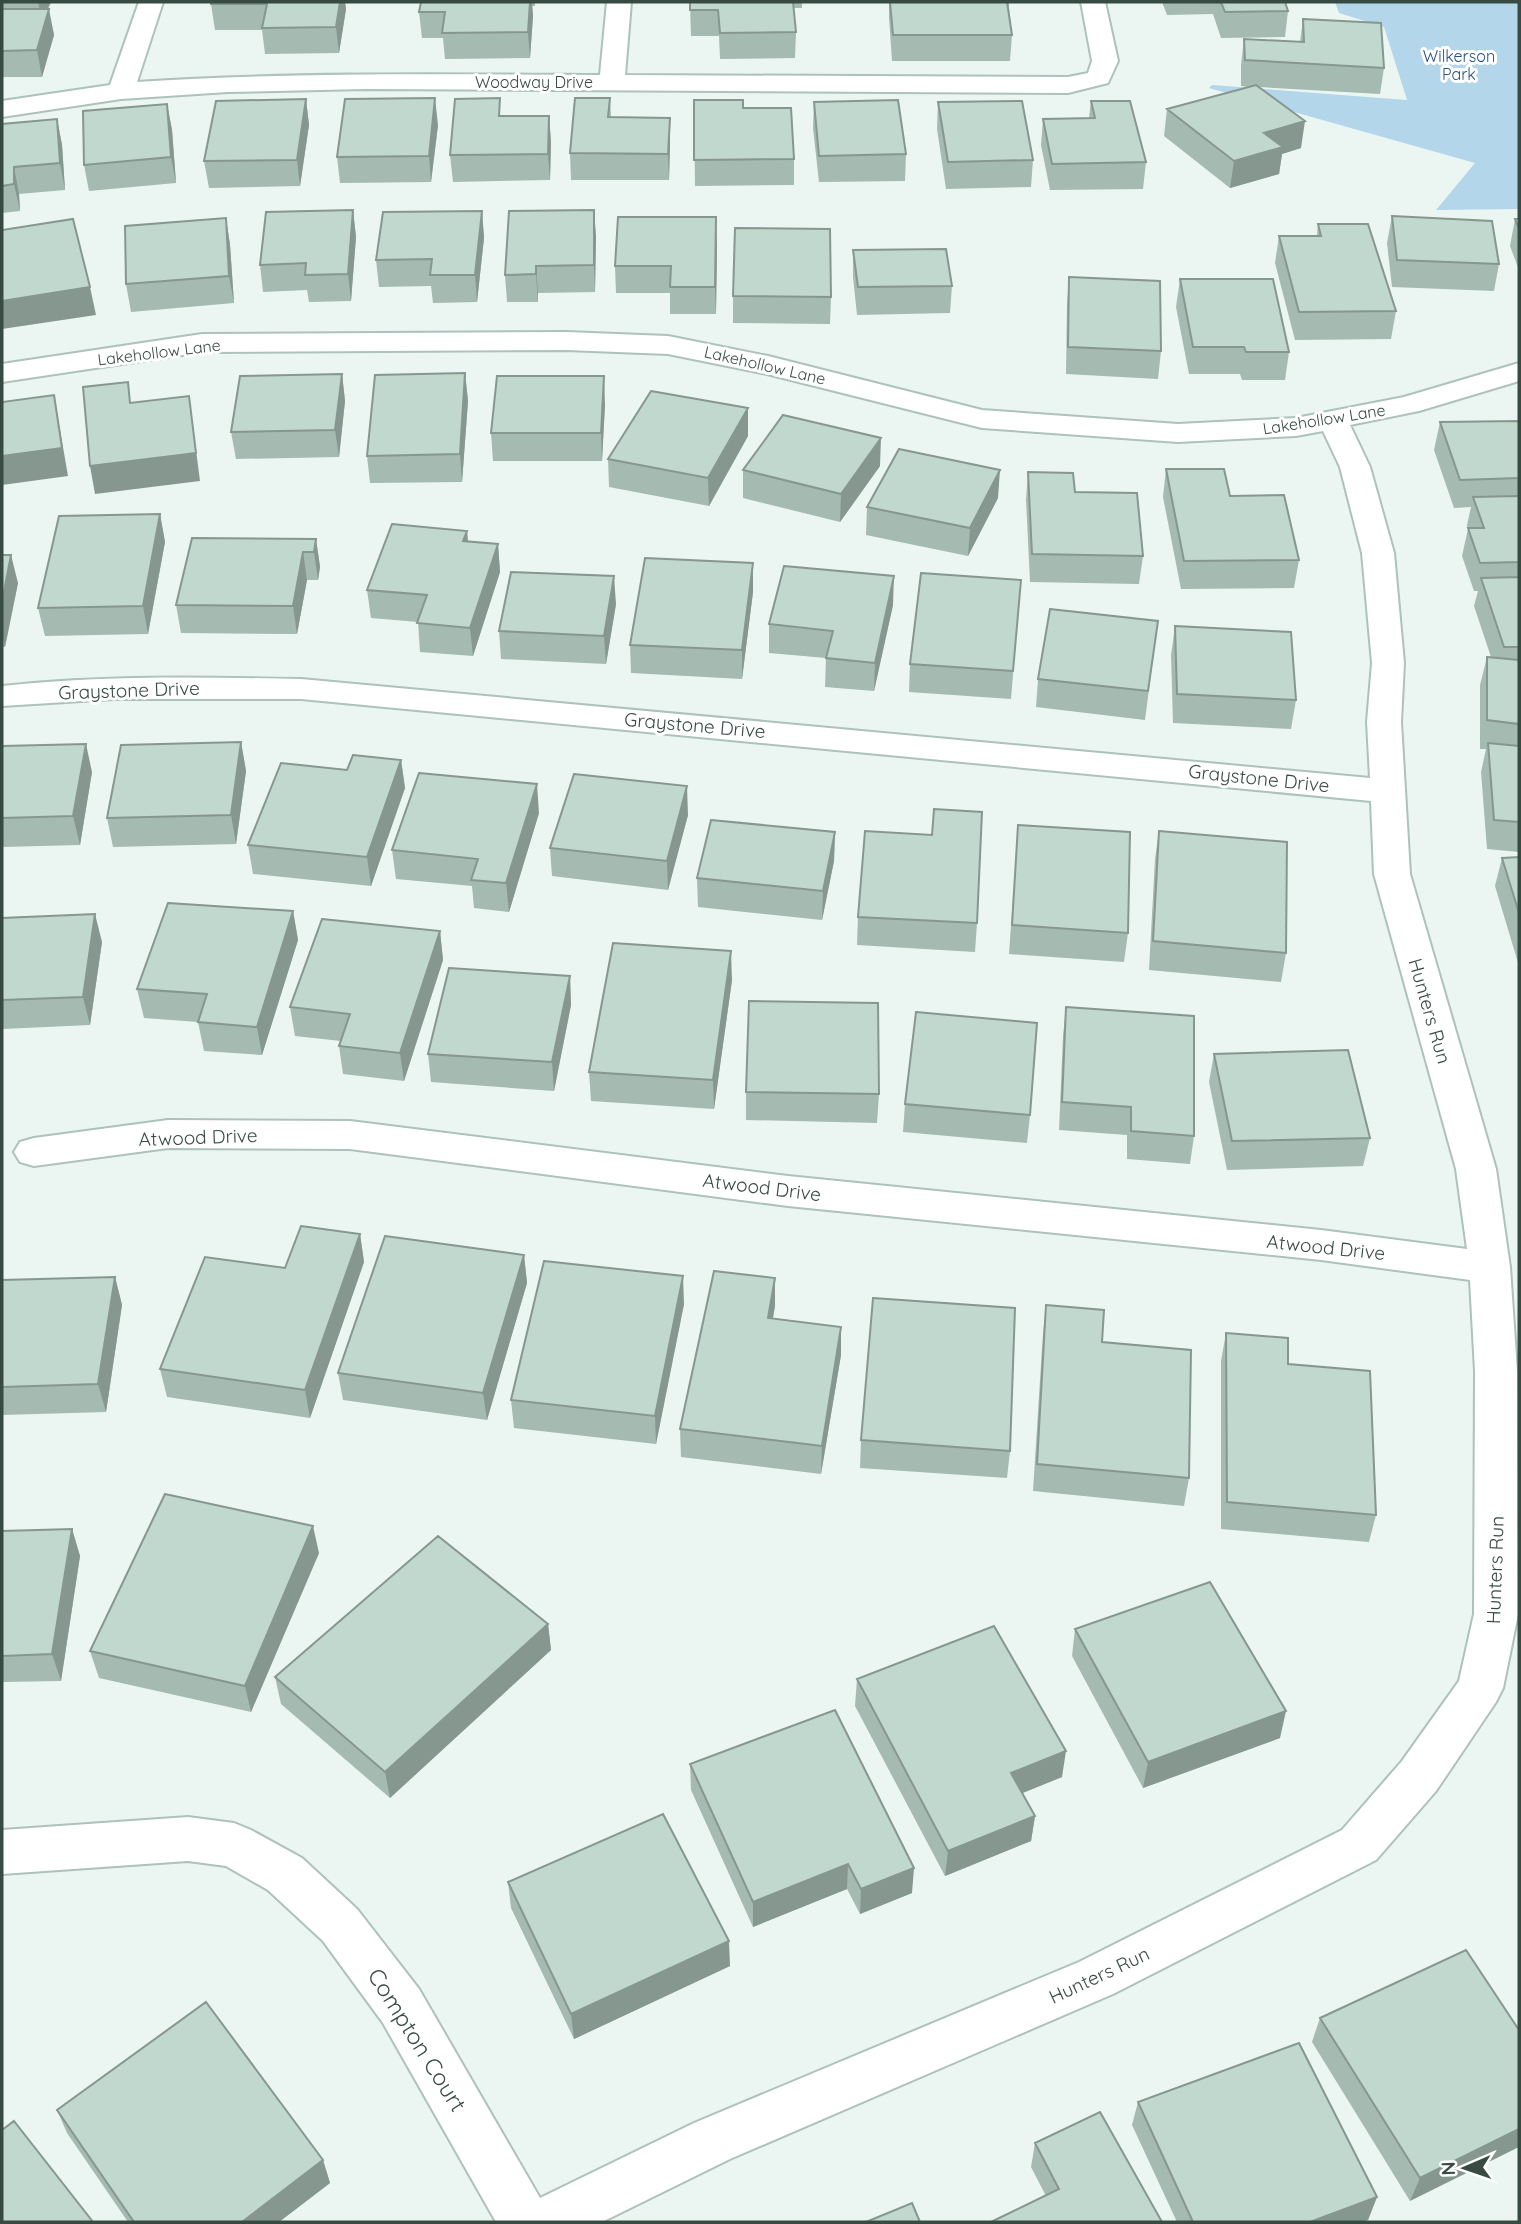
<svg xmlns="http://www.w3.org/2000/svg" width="1521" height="2224" font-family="Quicksand,sans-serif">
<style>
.green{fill:#b3d6eb}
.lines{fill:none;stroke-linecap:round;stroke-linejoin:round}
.street-casing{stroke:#adc2b9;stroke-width:4}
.street{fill:#fff;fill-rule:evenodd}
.wall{fill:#a5bab0}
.shaded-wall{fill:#869790}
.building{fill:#c0d8cd;stroke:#869790;stroke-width:2}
.labels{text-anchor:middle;stroke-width:6;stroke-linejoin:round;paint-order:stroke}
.far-park-label{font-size:16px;fill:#285080;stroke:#fff}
.far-street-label{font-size:16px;fill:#384b42;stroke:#fff}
.street-label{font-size:19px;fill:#384b42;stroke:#fff}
.near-street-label{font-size:23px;fill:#384b42;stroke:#fff}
</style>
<rect width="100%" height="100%" fill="#ebf6f2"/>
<path class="green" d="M1335 2H1519V209L1436 210 1475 163 1209 88 1212 85 1407 100 1384 27 1339 13Z"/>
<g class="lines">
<defs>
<path id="street" d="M139 2H163L137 82C291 72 445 74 600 75L607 2H631L625 75 1068 77 1088 73 1092 61 1081 2H1105L1118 61 1108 83 1068 93 366 89 228 92 121 99 2 117V101L110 85Z
M566 332 668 336 768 356 982 410 1178 424 1296 418 1404 397 1519 363V381L1419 411 1350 425 1370 467 1394 553 1404 663 1401 722 1410 874 1496 1169 1510 1267 1517 1371 1518 1614 1503 1688 1496 1702 1436 1791 1376 1860 1113 1994 730 2159 602 2222H496L383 2023 323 1941 268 1890 226 1866 188 1861 2 1874V1830L188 1817 234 1823 251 1830 302 1858 357 1909 419 1989 540 2198 694 2123 1079 1962 1342 1830 1402 1761 1459 1681 1474 1614 1475 1371 1470 1280 1321 1260 788 1206 350 1149 168 1148 34 1166 20 1162 14 1152 20 1142 34 1138 168 1120 350 1121 788 1176 1321 1230 1467 1249 1456 1169 1374 874 1371 801 301 699H114L2 706V686C101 675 201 677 301 679L1370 778 1367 722 1372 663 1362 553 1340 467 1323 431 1296 436 1178 442 982 428 767 374 668 354 566 350 202 352 2 382V364L202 334Z"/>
</defs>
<use href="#street" class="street-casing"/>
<use href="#street" class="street"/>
</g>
<path class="wall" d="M2 2H72L51 3 48 9 54 35 42 77H2Z
M345 2 346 9 339 53 265 54 262 30H215L211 4Z
M421 2H535V6H532L533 16 530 58 445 59 443 38H422L419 12Z
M690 2H802V8H793L796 32 795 58 720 59 719 36H691Z
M889 2H1009V8L1012 35 1010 61H892L889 17Z
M1162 2H1285L1288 11 1285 37 1221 38 1213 14 1167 15Z
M1303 19 1384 68 1380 94 1259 87 1301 148 1282 154 1279 174 1230 188 1164 136 1167 109 1248 87 1241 86V65L1244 39 1300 42Z
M610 98 611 117 670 118V144L669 180H571L570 153Z
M306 99 309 125 300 186 209 188 204 161Z
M694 100 743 108 794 159V185L695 186Z
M1091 101 1146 162 1143 189 1050 190 1041 145 1043 119 1089 118Z
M814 102 906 154 905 181 819 182 813 128Z
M938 102 1033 160 1031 187 946 189 937 129Z
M167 104 172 130 176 183 89 191 84 165Z
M502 116H549L551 142 550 180 453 182 450 155Z
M57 119 62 145 65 190 19 194 20 211 2 213V124Z
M438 125 431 182 340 183 337 157Z
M353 210 356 237 351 301 309 302 307 290 263 292 260 265Z
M594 210 596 237 595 292 538 293V302H507L505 275Z
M482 211 484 238 477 302 433 303 431 286 379 287 376 260Z
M1392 216 1499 264 1494 291 1392 287 1387 243Z
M226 218 230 245 234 303 131 312 126 284Z
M1515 219H1519V270L1510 246Z
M1318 224 1396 311 1391 339 1295 340 1275 263 1279 236H1317Z
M717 244 716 314H670V293H616L615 266Z
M853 250 952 286 950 313 857 315 853 277Z
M1069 277 1161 351 1158 379 1066 374 1067 304Z
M1180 279 1289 352 1285 380H1242L1240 374H1189L1176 307Z
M733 296 831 297 830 324 733 323Z
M465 373 468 401 462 482 370 483 367 456Z
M342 374 345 401 339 457 236 459 231 432Z
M605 404 602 461H493L491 433Z
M1519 421V852L1487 849 1481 772 1486 749H1480V685L1487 657H1491L1474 606 1478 591H1474L1462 556 1468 529 1467 525 1471 507 1454 508 1434 450 1440 422Z
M748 436 709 506 609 487 608 459Z
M880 466 840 522 743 498V470Z
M1166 469 1230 496 1299 560 1294 588 1181 589 1163 497Z
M1028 472 1075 492 1143 556 1139 584 1030 582 1026 500Z
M998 498 968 556 866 535 867 507Z
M160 514 165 542 148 634 45 636 38 608Z
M467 531 468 541 498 544 500 572 473 656 420 652 418 622 371 618 367 590Z
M316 539 320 567 318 580H307L297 634 181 633 176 605Z
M2 555 18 583 5 647H2Z
M1021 580 1011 699 909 692 910 664Z
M753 592 742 679 631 673 630 645Z
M616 604 606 664 501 659 499 631Z
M893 605 874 691 825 687 826 658 769 653V624Z
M1158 621 1145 720 1036 707 1038 679Z
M1175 626 1296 700 1291 729 1173 723 1171 655Z
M241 742 246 771 236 844 113 847 107 818Z
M2 746 92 772 80 845 2 847Z
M401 760 405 788 371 886 253 874 248 845 347 770Z
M539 813 509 912 474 908 472 886 396 879 392 850Z
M688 815 668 890 552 876 550 848Z
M1018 825 1128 933 1124 962 1009 954Z
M1159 831 1286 953 1281 982 1149 970 1155 859Z
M835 832 834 861 822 920 698 907 697 878Z
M932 835 977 923 975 952 857 945 858 917Z
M1519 857V966L1495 886 1502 858Z
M293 911 298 940 262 1055 204 1051 198 1022 144 1018 137 989Z
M2 918 102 942 90 1025 2 1029Z
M440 931 443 960 404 1081 343 1074 339 1046 341 1041 295 1036 290 1007Z
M570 976 571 1005 554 1091 431 1082 428 1054Z
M732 980 714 1109 591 1101 589 1072Z
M1066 1007 1194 1136 1190 1164 1127 1159V1135L1059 1130 1063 1036Z
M1214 1054 1370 1138 1363 1166 1227 1170 1209 1082Z
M746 1092 879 1094 877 1123 746 1120Z
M905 1104 1030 1115 1027 1143 903 1132Z
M360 1234 364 1262 310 1418 167 1397 160 1369 285 1268Z
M524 1255 527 1283 487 1420 343 1400 338 1373Z
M115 1277 122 1305 106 1412 2 1415V1280Z
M775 1278V1306L773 1318 841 1327V1355L821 1474 681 1457 680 1429Z
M684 1304 656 1444 514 1428 511 1400Z
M1046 1305 1102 1342 1189 1478 1184 1506 1033 1491 1043 1333Z
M1226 1333 1288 1364 1376 1515 1369 1542 1221 1529V1361Z
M861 1440 1010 1451 1007 1478 860 1468Z
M72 1529 80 1556 61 1681 2 1682V1531Z
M319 1553 251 1712 99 1678 90 1651Z
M548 1624 551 1650 390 1798 281 1704 275 1677Z
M1075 1629 1280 1738 1143 1788 1072 1656Z
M857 1679 1062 1777 1022 1793 1035 1816 1031 1841 945 1876 855 1706Z
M690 1764 912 1893 860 1914 847 1889 753 1927 691 1790Z
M508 1882 730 1966 574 2039 511 1908Z
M1320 2018 1519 2030 1410 2201 1312 2042Z
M1138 2102 1377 2197 1368 2220 1362 2222H1177L1132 2125Z
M57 2110 323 2160 330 2183 279 2222H128L67 2133Z
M1035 2143 1162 2222 1046 2196 1031 2167Z"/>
<path class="shaded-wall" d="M38 2H50L43 25Z
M340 2H345L346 9 339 53 336 27Z
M530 2H532L533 16 530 58 528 32Z
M49 9 54 35 42 77 37 50Z
M435 98 438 125 431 182 429 156Z
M306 99 309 125 300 186 297 160Z
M167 104 172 130 176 183 171 157Z
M549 116 551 142 550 180 548 154Z
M670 118V144L669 180 668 154Z
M57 119 62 145 65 190 60 163Z
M1305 121 1301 148 1282 154 1279 174 1230 188 1234 161 1264 133Z
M14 167 19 194 20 211 14 184Z
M353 210 356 237 351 301 348 274Z
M594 210 596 237 595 292 594 265Z
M482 211 484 238 477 302 475 275Z
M716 217 717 244 716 314 715 287Z
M226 218 230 245 234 303 229 276Z
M536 266 538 293V302L536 274Z
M90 287 96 315 2 329V301Z
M465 373 468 401 462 482 460 454Z
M342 374 345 401 339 457 335 430Z
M604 376 605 404 602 461 601 433Z
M54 395 68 476 2 485V456Z
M189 396 200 481 95 494 90 466Z
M748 408V436L709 506 708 478Z
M881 438 880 466 840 522 841 494Z
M1000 470 998 498 968 556 970 528Z
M160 514 165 542 148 634 143 606Z
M467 531 469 559 463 541Z
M316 539 320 567 318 580 314 552Z
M498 544 500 572 473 656 470 628Z
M303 552 307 580 297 634 293 606Z
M11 555 18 583 5 647 2 632V602Z
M753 563V592L742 679V650Z
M614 576 616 604 606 664 604 636Z
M894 576 893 605 874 691 875 663Z
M241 742 246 771 236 844 231 815Z
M86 744 92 772 80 845 73 816Z
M401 760 405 788 371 886 367 857Z
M537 784 539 813 509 912 506 883Z
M687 786 688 815 668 890 667 861Z
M835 832 834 861 822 920 823 891Z
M293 911 298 940 262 1055 257 1027Z
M95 914 102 942 90 1025 83 997Z
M440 931 443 960 404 1081 400 1053Z
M731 951 732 980 714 1109 713 1080Z
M570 976 571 1005 554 1091 552 1062Z
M360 1234 364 1262 310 1418 305 1390Z
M524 1255 527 1283 487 1420 483 1393Z
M683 1276 684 1304 656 1444 655 1416Z
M115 1277 122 1305 106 1412 98 1384Z
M775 1278V1306L768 1346V1318Z
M841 1327V1355L821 1474 822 1446Z
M313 1526 319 1553 251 1712 245 1686Z
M72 1529 80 1556 61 1681 52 1654Z
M548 1624 551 1650 390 1798 385 1772Z
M1286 1711 1280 1738 1143 1788 1148 1762Z
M1066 1751 1062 1777 1008 1799 1011 1773Z
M1035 1816 1031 1841 945 1876 948 1851Z
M848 1864 847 1889 753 1927V1902Z
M914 1868 912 1893 860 1914 861 1889Z
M729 1941 730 1966 574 2039 571 2014Z
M1519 2129V2147L1410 2201 1420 2178Z
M323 2160 330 2183 279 2222H242Z
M1377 2197 1368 2220 1362 2222H1310Z"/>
<path class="building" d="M211 2H340L336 27 262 28 267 4H211Z
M421 2H530L528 32 442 33 445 12H419Z
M690 2H793L796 32 720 33 718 10H690Z
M890 2H1007L1012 35H893Z
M1221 2H1285L1288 11 1225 12Z
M2 9H49L37 50 2 51Z
M1303 19 1381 23 1384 68 1245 60 1244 39 1304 42Z
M1256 85 1305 121 1264 133 1283 147 1234 161 1167 109Z
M435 98 429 156 337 157 345 99Z
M500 98 499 116H549L548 154 450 155 455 99Z
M575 98H610L608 117 670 118 668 154 570 153Z
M306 99 297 160 204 161 216 101Z
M694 100H743V108H791L794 159 694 160Z
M898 100 906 154 819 156 814 102Z
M1022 101 1033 160 948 162 938 102Z
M1091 101H1130L1146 162 1052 164 1043 119 1095 118Z
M167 104 171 157 84 165 83 111Z
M57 119 60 163 14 167V184L2 186V124Z
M353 210 348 274 305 275 306 263 260 265 266 212Z
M594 210V265L536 266V274L505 275 509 211Z
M482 211 475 275H430L432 259 376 260 383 212Z
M1392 216 1492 221 1499 264 1397 260Z
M618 217H716L715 287H670L671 266H615Z
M226 218 229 276 126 284 125 226Z
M73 219 90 287 2 301V230Z
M1515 219H1519V229Z
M1318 224H1368L1396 311 1299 312 1279 236H1321Z
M735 228 830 229 831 297 733 296Z
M946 249 952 286 858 287 853 250Z
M1069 277 1160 281 1161 351 1068 347Z
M1180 279H1273L1289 352H1246L1244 347H1193Z
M465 373 460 454 367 456 375 375Z
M342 374 335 430 231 432 240 376Z
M497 376H604L601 433H491Z
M128 382 130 403 189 396 196 453 90 466 83 387Z
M651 391 748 408 708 478 608 459Z
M54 395 62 448 2 456V402Z
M783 415 881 438 841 494 743 470Z
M1519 421V478L1460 480 1440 422Z
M899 449 1000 470 970 528 867 507Z
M1166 469H1224L1230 496 1284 495 1299 560 1184 561Z
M1028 472 1073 473 1075 492 1137 493 1143 556 1032 554Z
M1519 496V562L1480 563 1468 528H1484L1473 497Z
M160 514 143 606 38 608 59 516Z
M392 524 467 531 463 541 498 544 470 628 417 623 427 595 367 590Z
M192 538 316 539 314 552H303L293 606 176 605Z
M2 555H11L2 602Z
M645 558 753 563 742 650 630 645Z
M784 566 894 576 875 663 826 658 833 631 769 624Z
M511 572 614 576 604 636 499 631Z
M921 573 1021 580 1013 671 910 664Z
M1519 577V647H1504L1481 578Z
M1050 609 1158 621 1148 691 1038 679Z
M1175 626 1291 632 1296 700 1177 694Z
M1487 657 1519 660V724L1487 720Z
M241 742 231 815 107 818 121 745Z
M1488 743 1519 746V822L1494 820Z
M86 744 73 816 2 818V746Z
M353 755 401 760 367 857 248 845 281 763 347 770Z
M419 773 537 784 506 883 471 880 478 859 392 850Z
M574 774 687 786 667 861 550 848Z
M934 809 982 812 977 923 858 917 865 831 932 835Z
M711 820 835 832 823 891 697 878Z
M1018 825 1130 832 1128 933 1012 925Z
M1159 831 1287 842 1286 953 1153 941Z
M1519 857V913L1502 858Z
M168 903 293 911 257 1027 198 1022 207 994 137 989Z
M95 914 83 997 2 1000V918Z
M322 919 440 931 400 1053 339 1046 350 1014 290 1007Z
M613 943 731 951 713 1080 589 1072Z
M449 968 570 976 552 1062 428 1054Z
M749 1001 878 1003 879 1094 746 1092Z
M1066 1007 1194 1016V1136L1131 1131V1107L1062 1102Z
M916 1012 1037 1023 1030 1115 905 1104Z
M1348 1050 1370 1138 1232 1141 1214 1054Z
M301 1226 360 1234 305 1390 160 1369 205 1257 285 1268Z
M385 1236 524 1255 483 1393 338 1373Z
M544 1261 683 1276 655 1416 511 1400Z
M714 1271 775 1278 768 1318 841 1327 822 1446 680 1429Z
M115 1277 98 1384 2 1387V1280Z
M873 1298 1015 1308 1010 1451 861 1440Z
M1046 1305 1104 1310 1102 1342 1191 1350 1189 1478 1037 1464Z
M1226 1333 1288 1338V1364L1370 1371 1376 1515 1227 1502Z
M165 1494 313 1526 245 1686 90 1651Z
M72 1529 52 1654 2 1656V1531Z
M438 1536 548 1624 385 1772 275 1677Z
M1210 1582 1286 1711 1148 1762 1075 1629Z
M994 1626 1066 1751 1011 1773 1035 1816 948 1851 857 1679Z
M835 1710 914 1868 861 1889 848 1864 753 1902 690 1764Z
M663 1814 729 1941 571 2014 508 1882Z
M1466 1950 1519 2030V2129L1420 2178 1320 2018Z
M206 2002 323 2160 242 2222H134L57 2110Z
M1299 2043 1377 2197 1310 2222H1193L1138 2102Z
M1100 2112 1162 2222H991L1059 2189 1035 2143Z
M14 2121 93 2222H2V2130Z
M912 2203 920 2222H866Z"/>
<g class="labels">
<g class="far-park-label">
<text x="1459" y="62">Wilkerson<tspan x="1459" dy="18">Park</tspan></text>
</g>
<g class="far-street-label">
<text x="534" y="88">Woodway Drive</text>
<text transform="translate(159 352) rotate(-7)" y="6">Lakehollow Lane</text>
<text transform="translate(765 365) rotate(13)" y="6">Lakehollow Lane</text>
<text transform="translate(1324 419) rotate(-9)" y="6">Lakehollow Lane</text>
</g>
<g class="street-label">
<text transform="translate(129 690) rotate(-2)" y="7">Graystone Drive</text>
<text transform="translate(695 725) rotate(5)" y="7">Graystone Drive</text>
<text transform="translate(1259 778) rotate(6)" y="7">Graystone Drive</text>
<text transform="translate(1430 1011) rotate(74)" y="7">Hunters Run</text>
<text transform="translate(198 1137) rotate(-2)" y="7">Atwood Drive</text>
<text transform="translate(762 1187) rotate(7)" y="7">Atwood Drive</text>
<text transform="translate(1326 1247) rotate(6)" y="7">Atwood Drive</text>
<text transform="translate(1495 1570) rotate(-88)" y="7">Hunters Run</text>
<text transform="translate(1099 1975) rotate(-25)" y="7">Hunters Run</text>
</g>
<g class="near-street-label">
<text transform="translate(417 2040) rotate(58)" y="8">Compton Court</text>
</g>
</g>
<rect width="1521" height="2224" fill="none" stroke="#384b42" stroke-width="7"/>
<g transform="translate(1465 2168) rotate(268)" stroke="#ffffff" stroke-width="5" paint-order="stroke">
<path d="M0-5L12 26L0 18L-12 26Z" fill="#384b42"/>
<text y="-10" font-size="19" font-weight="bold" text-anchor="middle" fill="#384b42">N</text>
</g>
</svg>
